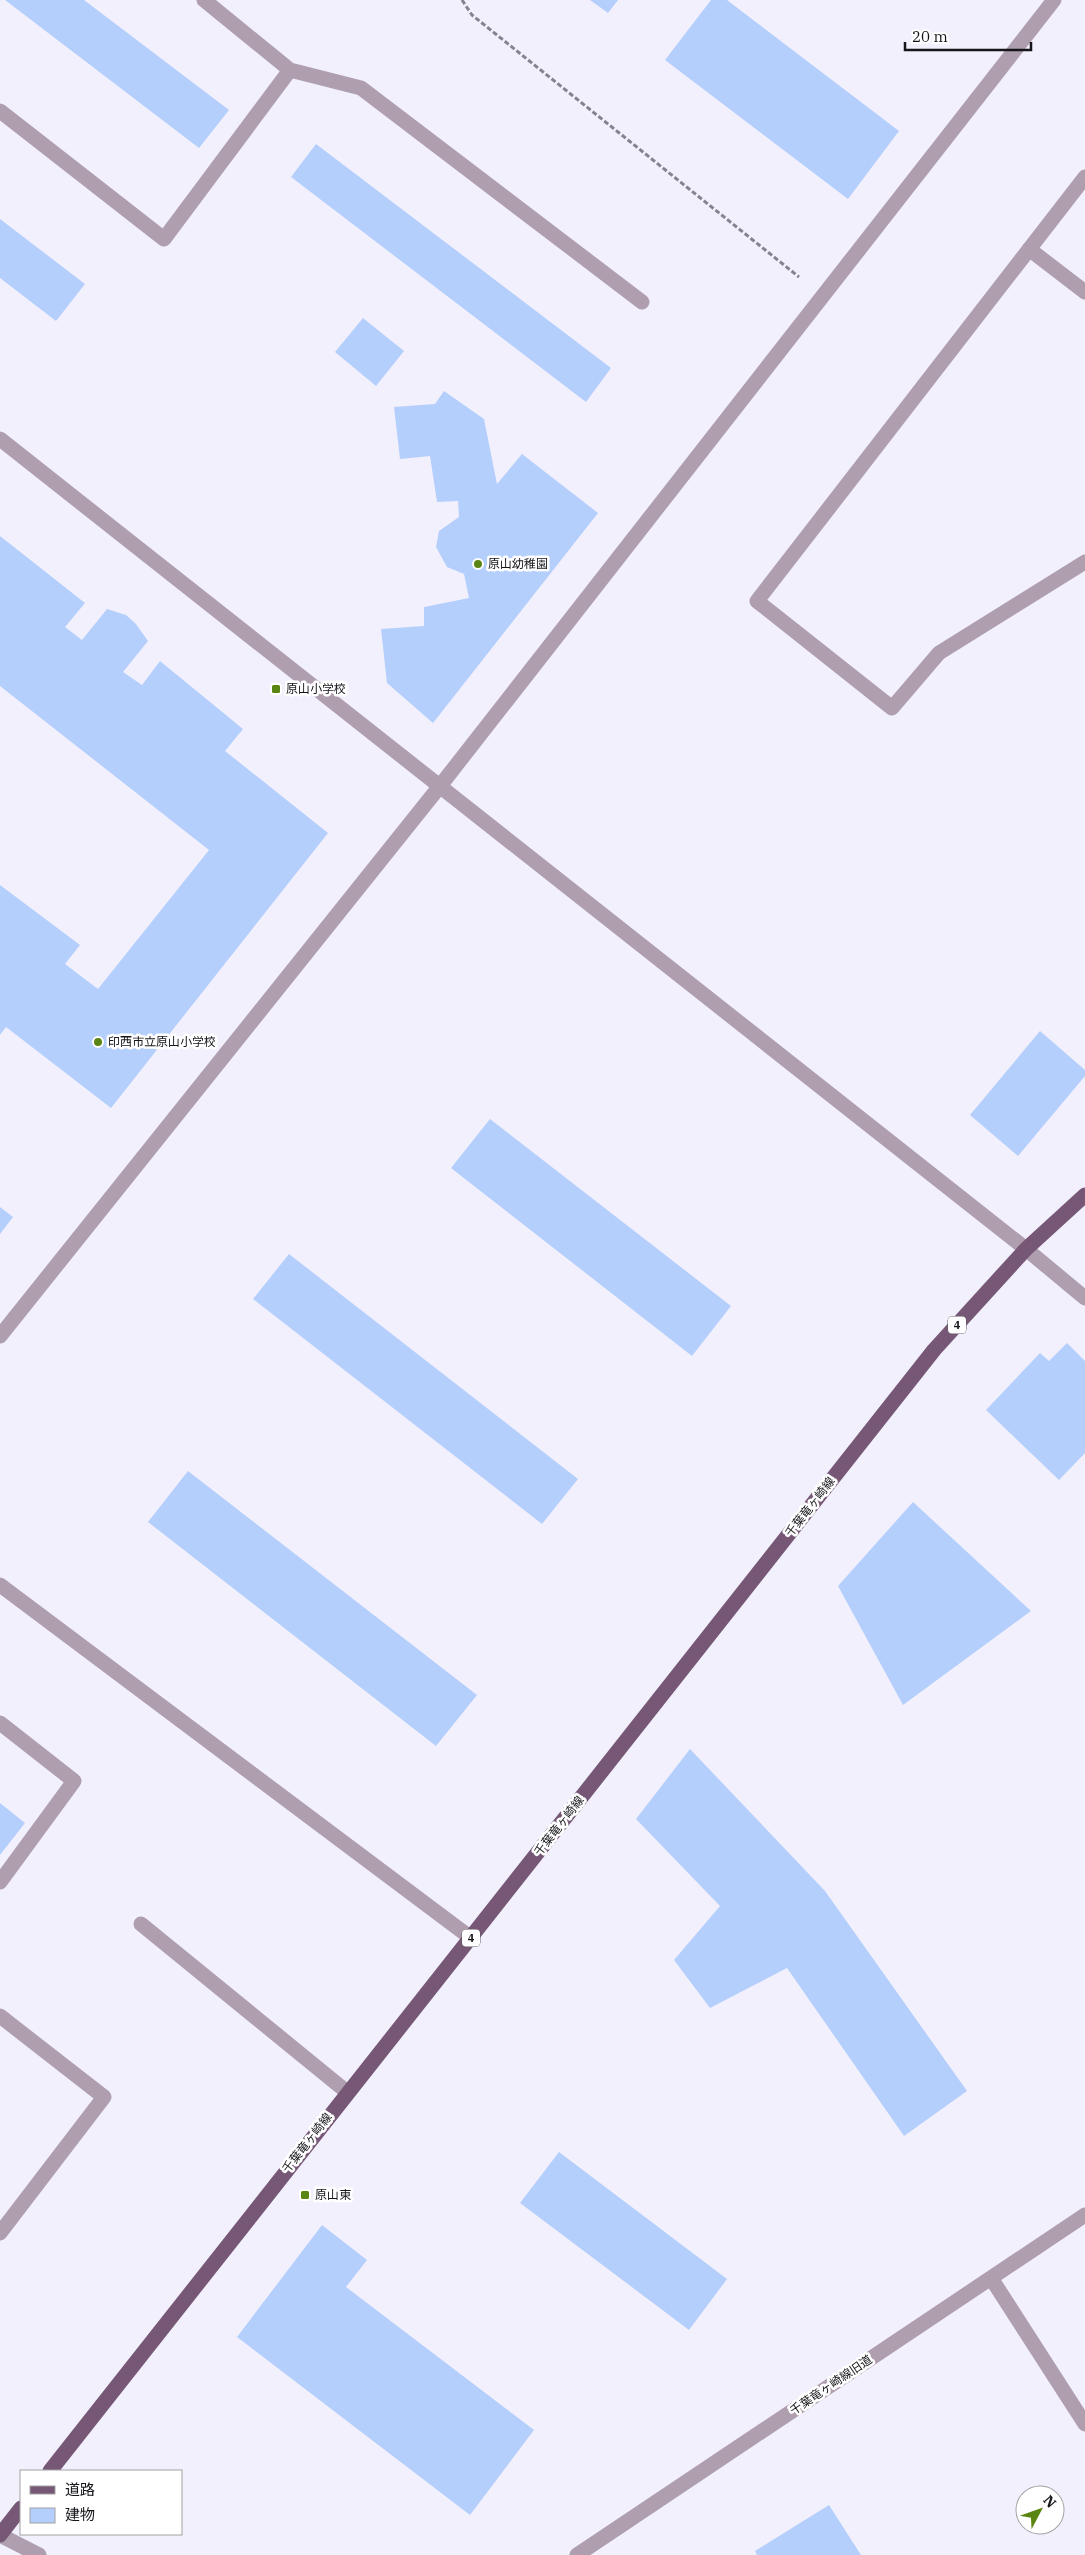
<svg xmlns="http://www.w3.org/2000/svg" width="1085" height="2555" font-family="'IBM Plex Serif','Noto Sans JP',serif">
<style>
.building{fill:#b5cffc}
.lines{fill:none;stroke-linecap:round;stroke-linejoin:round}
.path{stroke:#85838c;stroke-width:3;stroke-dasharray:5 2.5;stroke-linecap:butt}
.minor{stroke:#af9eae;stroke-width:15}
.major{stroke:#765876;stroke-width:15}
.poi-dot{fill:#5a8512;stroke:#fff;stroke-width:2}
.labels{text-anchor:middle;stroke-width:5;stroke-linejoin:round;paint-order:stroke}
.shield{fill:#fff;stroke:#5c5b5f;stroke-width:1}
.shield-label{font-size:11px;font-weight:bold;fill:#16151a}
.poi-label{font-size:12px;fill:#16151a;stroke:#fff;text-anchor:start}
.street-label{font-size:12px;fill:#16151a;stroke:#fff}
</style>
<rect width="100%" height="100%" fill="#f2f0fd"/>
<path class="building" d="M5 0H84L229 110 199 148Z
M590 0H618L608 13Z
M711 0H727L899 131 848 199 665 60Z
M316 144 611 368 586 402 291 177Z
M0 219 85 284 56 321 0 278Z
M363 318 404 351 376 386 335 352Z
M444 391 484 419 497 484 522 454 598 513 433 723 387 683 381 629 424 626V607L469 598 464 574 447 567 436 547 439 531 459 517 458 501 437 502 430 456 400 459 394 407 435 404Z
M0 536 85 603 65 627 82 640 107 609 126 615 136 624 148 641 123 672 142 685 160 661 243 729 225 751 328 833 111 1108 6 1027 0 1035V885L80 945 65 964 98 989 209 850 0 686Z
M1040 1031 1085 1070V1076L1018 1156 970 1115Z
M490 1119 731 1306 692 1356 451 1168Z
M0 1207 13 1217 0 1234Z
M289 1254 578 1479 542 1524 253 1299Z
M1067 1343 1085 1361V1453L1059 1480 986 1410 1040 1353 1049 1361Z
M188 1471 477 1695 436 1746 148 1522Z
M913 1502 1031 1611 903 1705 838 1586Z
M690 1749 825 1891 967 2091 904 2136 787 1968 710 2008 674 1960 720 1906 636 1819Z
M0 1803 25 1823 0 1855Z
M559 2152 727 2279 689 2330 520 2203Z
M322 2225 367 2260 346 2287 534 2430 470 2515 237 2337Z
M829 2505 861 2555H757L755 2551Z"/>
<g class="lines">
<path class="path" d="M462 0 472 15 799 277"/>
<path class="minor" d="M204 0 290 70 361 88 642 302
M0 111 164 239 290 70
M1085 177 757 601 892 708 939 653 1085 562
M1029 249 1085 292
M0 439 1026 1249 1085 1298
M0 1336 440 786 1054 0
M0 1585 471 1938
M0 1723 74 1781 0 1882
M141 1924 347 2092
M0 2016 104 2097 0 2233
M991 2278 1085 2424
M0 2535 39 2555
M577 2555 1085 2215"/>
<path class="major" d="M50 2471 934 1350 1026 1249 1085 1195
M0 2535 21 2508"/>
</g>
<g class="poi-dot">
<circle cx="478" cy="564" r="5"/>
<rect x="271" y="684" width="10" height="10" rx="2.5"/>
<circle cx="98" cy="1042" r="5"/>
<rect x="300" y="2190" width="10" height="10" rx="2.5"/>
</g>
<g class="labels">
<g class="shield">
<rect x="948" y="1316.5" width="18" height="17" rx="4"/>
<rect x="462" y="1929.5" width="18" height="17" rx="4"/>
</g>
<g class="shield-label">
<text x="957" y="1329">4</text>
<text x="471" y="1942">4</text>
</g>
<g class="poi-label">
<text x="488" y="568">原山幼稚園</text>
<text x="286" y="693">原山小学校</text>
<text x="108" y="1046">印西市立原山小学校</text>
<text x="315" y="2199">原山東</text>
</g>
<g class="street-label">
<text transform="translate(810 1507) rotate(-52)" y="4">千葉竜ヶ崎線</text>
<text transform="translate(559 1826) rotate(-52)" y="4">千葉竜ヶ崎線</text>
<text transform="translate(307 2143) rotate(-52)" y="4">千葉竜ヶ崎線</text>
<text transform="translate(831 2385) rotate(-34)" y="4">千葉竜ヶ崎線旧道</text>
</g>
</g>
<rect x="20" y="2470" width="162" height="65" fill="#ffffff" stroke="#a2a1a3"/>
<rect x="30" y="2486" width="25" height="8" fill="#765876" stroke="#a2a1a3"/>
<text x="65" y="2495" font-size="15" fill="#16151a">道路</text>
<rect x="30" y="2508" width="25" height="15" fill="#b5cffc" stroke="#a2a1a3"/>
<text x="65" y="2520" font-size="15" fill="#16151a">建物</text>
<g transform="translate(1040 2510) rotate(49)"><circle r="24" fill="#ffffff" stroke="#a2a1a3"/>
<path d="M0-4L9 19L0 12L-9 19Z" fill="#5a8512"/>
<text y="-8" font-size="14" font-weight="bold" text-anchor="middle" fill="#16151a">N</text>
</g>
<path d="M905 42v8h126v-8" fill="none" stroke="#16151a" stroke-width="2.5"/>
<text x="912" y="42" font-size="15" fill="#16151a" stroke="#ffffff" stroke-width="4" paint-order="stroke">20 m</text>
</svg>
